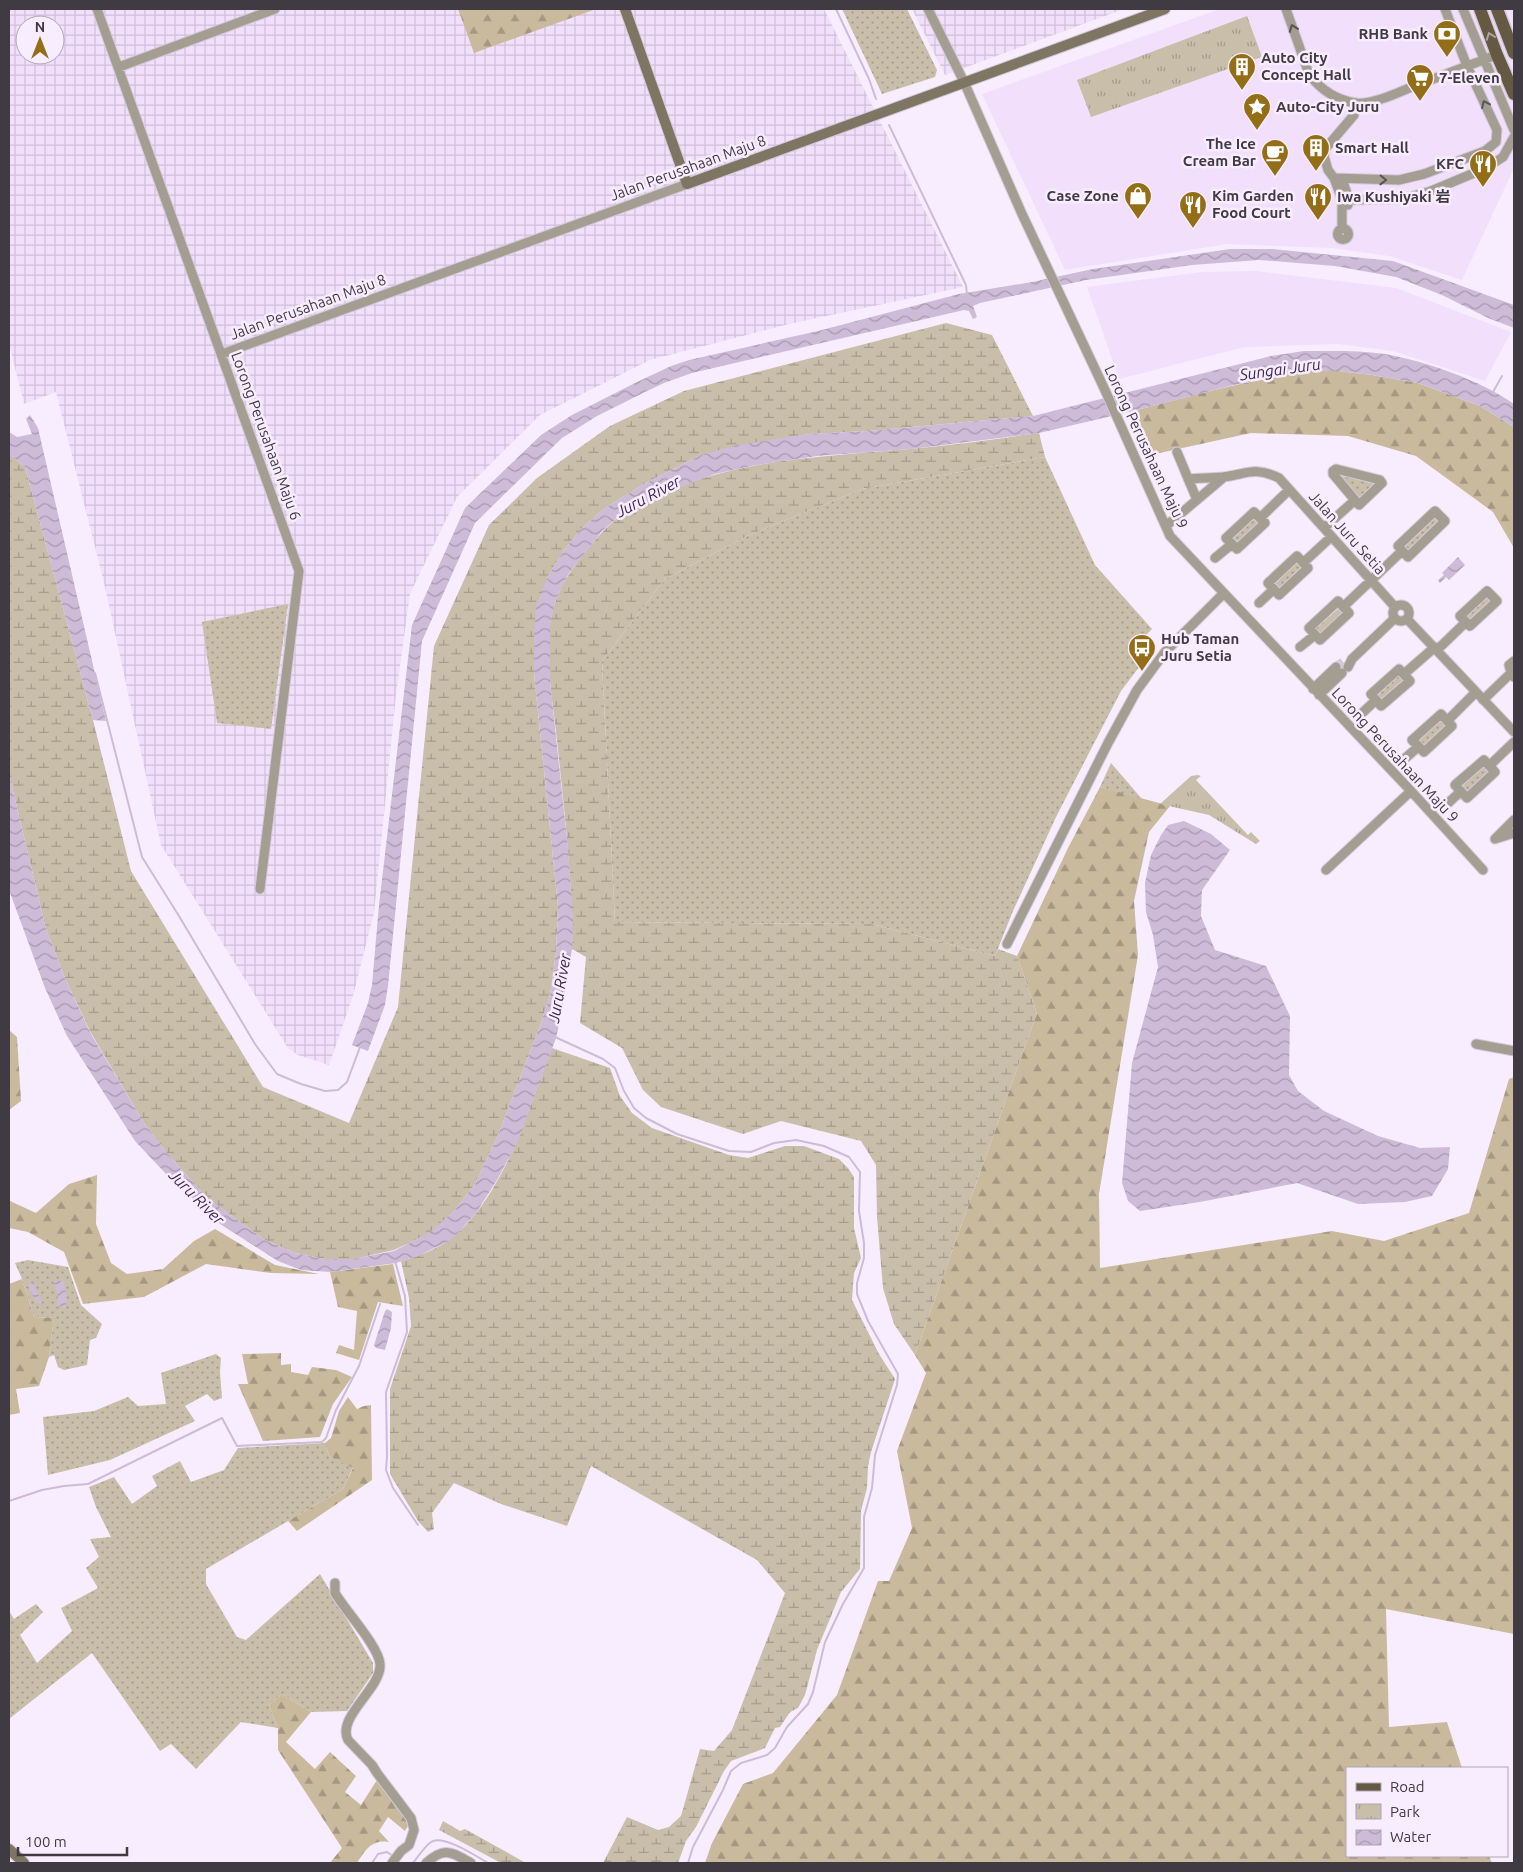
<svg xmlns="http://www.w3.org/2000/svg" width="1523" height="1872" font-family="Ubuntu,'Noto Sans SC',sans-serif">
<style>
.built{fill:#f1dffb}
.industrial{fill:url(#industrial-grid);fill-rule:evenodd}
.grass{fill:url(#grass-dots)}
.forest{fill:url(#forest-firs)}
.wetland{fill:url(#wetland-marsh)}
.park{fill:url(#park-tufts)}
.water{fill:url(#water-waves)}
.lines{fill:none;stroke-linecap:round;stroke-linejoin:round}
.stream{stroke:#cdbbd7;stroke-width:2}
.street-tunnel{stroke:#d3c9d9;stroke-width:9;stroke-dasharray:9 4.5;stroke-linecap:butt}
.street-casing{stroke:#d3c9d9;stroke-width:11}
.secondary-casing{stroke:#d3c9d9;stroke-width:12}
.primary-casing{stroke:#d3c9d9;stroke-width:15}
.street{stroke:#a49d91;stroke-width:9}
.secondary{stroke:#7f7563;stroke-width:10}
.primary{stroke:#655943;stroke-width:12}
.oneway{stroke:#595356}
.oneway2{stroke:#aea3a0}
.labels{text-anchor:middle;stroke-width:5;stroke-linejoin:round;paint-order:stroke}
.poi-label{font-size:15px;font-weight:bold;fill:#403a43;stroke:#f8edfe;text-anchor:start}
.street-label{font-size:15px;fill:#403a43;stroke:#f8edfe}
.water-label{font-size:16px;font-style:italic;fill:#41274e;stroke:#f8edfe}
</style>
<defs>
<pattern id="industrial-grid" width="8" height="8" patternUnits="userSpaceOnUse" patternTransform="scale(1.25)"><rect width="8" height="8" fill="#f1dffb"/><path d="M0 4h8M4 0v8" fill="none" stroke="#d0c0d8"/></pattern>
<pattern id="grass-dots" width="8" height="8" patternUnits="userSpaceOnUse" patternTransform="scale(1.25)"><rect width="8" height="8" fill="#c9beaa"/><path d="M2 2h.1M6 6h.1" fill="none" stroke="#a59b8c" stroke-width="1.8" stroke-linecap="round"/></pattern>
<pattern id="forest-firs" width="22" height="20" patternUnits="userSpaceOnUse" patternTransform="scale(1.25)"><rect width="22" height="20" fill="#caba9d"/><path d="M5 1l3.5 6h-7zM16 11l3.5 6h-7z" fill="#a59882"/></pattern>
<pattern id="wetland-marsh" width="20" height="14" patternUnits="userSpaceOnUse" patternTransform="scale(1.25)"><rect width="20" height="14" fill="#c9beaa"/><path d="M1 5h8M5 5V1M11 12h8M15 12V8" fill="none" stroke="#a59b8c"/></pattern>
<pattern id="park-tufts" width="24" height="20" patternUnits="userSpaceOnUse" patternTransform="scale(1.25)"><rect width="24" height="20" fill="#c9beaa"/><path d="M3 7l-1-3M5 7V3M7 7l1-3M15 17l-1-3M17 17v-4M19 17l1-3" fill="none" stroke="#a59b8c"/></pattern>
<pattern id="water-waves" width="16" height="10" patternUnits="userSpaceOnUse" patternTransform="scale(1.25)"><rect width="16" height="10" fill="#cdbbd7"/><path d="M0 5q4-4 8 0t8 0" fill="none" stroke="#a899b0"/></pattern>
</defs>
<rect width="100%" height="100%" fill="#f8edfe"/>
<path class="built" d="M1220 9H1514V168L1462 280 1389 256 1332 248 1227 244 1065 270 982 94Z
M1256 271 1396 288 1511 332 1485 381 1393 351 1338 344 1245 347 1119 379 1087 287 1202 272Z"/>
<path class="industrial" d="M9 9H824L963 287 789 324 650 360 540 415 457 497 410 594 396 695 374 913 353 996 329 1065 298 1055 288 1048 161 845 105 587 56 392 24 404 9 344ZM25 25H55V55H25Z
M912 9H1124L945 75Z"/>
<path class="grass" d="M842 9H907L937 70 935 77 882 94Z
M1045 457 1095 565 1152 629 1141 640 1149 654 1121 691 1056 817 1013 911 995 956 872 924 615 922 602 661 665 579 747 536 862 489Z
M1342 474 1374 484 1376 486 1360 502 1338 477Z
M1253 517 1258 519 1260 524 1237 544 1231 537Z
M1434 517 1439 518 1440 522 1408 551 1405 549 1403 545Z
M1296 562 1301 564 1302 569 1280 589 1276 587 1273 582Z
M1486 597 1490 598 1492 602 1471 621 1467 620V616Z
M288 604 271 729 217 723 202 622Z
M1338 609 1343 610 1344 616 1322 636 1315 629Z
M1397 674 1403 676 1404 681 1381 701 1375 694Z
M1440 720 1445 722 1447 727 1424 747 1418 740Z
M1111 763 1142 799 1100 787Z
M1483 765 1488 767 1490 772 1467 792 1461 786Z
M28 1260 68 1267 81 1305 102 1324 96 1338 90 1340 87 1365 64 1370 58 1367 54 1355 49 1357 54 1318 34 1317 22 1279 15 1263Z
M216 1354 221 1358 220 1372 222 1398 214 1401 207 1394 185 1406 195 1421 110 1460 48 1475 43 1417 94 1411 128 1397 138 1406 166 1404 161 1373Z
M325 1443 329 1456 353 1467 343 1489 206 1569V1584L237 1637 246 1640 320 1574 373 1663V1673L347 1711 311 1712 282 1694 269 1705 278 1728 241 1722 196 1769 171 1744 160 1751 92 1653 9 1719V1611L14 1619 36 1604 43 1612 20 1635 37 1663 72 1631 61 1608 98 1588 86 1568 99 1557 90 1539 111 1537 96 1507 89 1487 114 1477 132 1504 157 1486 152 1476 180 1461 191 1482 224 1470 238 1448Z"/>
<path class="forest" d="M458 9H596L474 53Z
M1311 371H1338L1372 375 1418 383 1480 406 1514 427V548L1493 512 1416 456 1348 436 1251 433 1146 456 1129 412C1189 397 1249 379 1311 371Z
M1100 787 1170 806 1149 832 1134 901 1138 955 1099 1194 1100 1268 1332 1231 1384 1241 1469 1213 1509 1079 1514 1077V1634L1386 1609 1389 1727 1447 1722 1462 1768H1347V1856H1489L1492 1863H705L712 1843 743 1784 773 1773 837 1695 878 1581H889L912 1528 897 1451 926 1373 915 1355 1037 1013 1017 956 1068 848Z
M9 1030 17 1037 21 1101 9 1110Z
M97 1175 96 1224 111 1263 127 1274 163 1269 194 1241 215 1229 275 1265 319 1274 271 1273 206 1264 144 1297 83 1304 64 1252 28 1232 9 1228V1199L10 1201 36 1213 69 1184Z
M393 1264 403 1306 378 1302 359 1360 336 1353 339 1345 354 1350 357 1311 338 1307 330 1272Z
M22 1279 34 1317 54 1318 49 1357 39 1386 16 1389 20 1413 9 1415V1284Z
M281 1353V1365L291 1364V1372L308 1375 312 1367 336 1370 352 1377 333 1404 320 1437 263 1441 238 1384H248L242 1354Z
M348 1397 357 1409 364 1406 371 1405 372 1480 297 1531 288 1521 343 1489 353 1468 329 1456 325 1443 331 1438 339 1411Z
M282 1694 311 1712 286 1742 315 1769 330 1752 356 1776 345 1792 361 1805 377 1780 409 1824 405 1831 388 1817 379 1831 389 1842C372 1839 365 1850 357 1863H330L342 1848 278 1750V1728L269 1705Z"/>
<path class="wetland" d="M946 323 992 335 1033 416 868 431 808 434 701 455 644 484 605 508 582 528 564 550 547 578 534 633V673L558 907 556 952 550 995 540 1026 498 1135 475 1184 454 1211 430 1233 394 1250 354 1259H325L295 1253 265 1240 206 1197 166 1152 144 1123 91 1033 64 976 46 929 9 774V454L25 467 93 720 131 871 263 1087 349 1123 398 1007 434 646 489 525 537 478 610 426 684 391Z
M1039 433 1045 457 862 489 747 536 665 579 602 661 615 922 872 924 995 956 998 949 1017 956 1037 1013 915 1355 894 1324 883 1288 877 1217 876 1165 861 1141 781 1121 743 1134 661 1107 643 1090 622 1048 580 1023 586 957 572 949C573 879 564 810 557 740 553 702 545 663 550 624 553 599 566 576 582 556 594 541 606 526 622 515 631 508 643 503 653 498 734 458 823 457 910 449 953 445 996 439 1039 433Z
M552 1048 610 1068 620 1096 632 1113 652 1128 729 1155 748 1158 785 1146H804L839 1159 848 1168 854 1177V1228L861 1258 854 1273 852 1300 879 1354 895 1379 871 1452 868 1466 867 1488 861 1511 860 1569 841 1592 817 1650 805 1695 798 1708 790 1712 780 1727 775 1728 765 1748 731 1761 724 1771 696 1827 686 1841 678 1863H603L627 1817 658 1830 669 1827 681 1816 700 1749 714 1751 732 1730 785 1593 757 1560 591 1466 567 1526 501 1504 454 1483 432 1513 434 1529 428 1532 418 1521 390 1474V1389L411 1326 409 1298 401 1261C422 1255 443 1247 459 1232 507 1186 529 1108 552 1048Z
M443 1821 460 1831 465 1829 526 1863H501L439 1830Z"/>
<path class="park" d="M1247 16 1262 57 1091 117 1077 80Z
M1198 775 1201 776 1196 780 1248 835 1251 832 1260 841 1256 844 1209 815 1160 804 1191 776Z"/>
<path class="water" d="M1230 249H1272L1393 261 1514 305V328L1488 318 1442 295 1396 277 1335 266 1259 260 1192 265 1086 280 980 303 973 306 977 317 973 319 969 311 964 310 692 373 664 383 643 393 597 416 562 438 475 523 422 641 388 986 385 1005 368 1051 352 1045 368 1003 372 985 379 905 412 625 465 508 541 435 572 415 635 383 671 366 689 360 818 331 959 294 1032 282 1093 269Z
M1304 351C1331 351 1358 350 1385 354 1425 361 1482 381 1514 404V427L1480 406 1418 383 1372 375 1338 371H1311L1284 375 1234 385 1129 412 1039 433 911 449 817 456 751 466 715 474 668 491 623 513 602 531 569 573 556 599 550 623V681L568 848 573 919 572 949 560 1021 556 1038 518 1141 497 1180 476 1213 458 1233 449 1241 420 1255 396 1263 330 1272 301 1270 278 1261 220 1224 167 1175 135 1141 67 1036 45 988 9 890V774L46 929 64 976 91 1034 144 1123 166 1152 206 1197 265 1240 295 1253 325 1259H353L394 1251 430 1232 454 1211 475 1184 498 1135 540 1026 550 995 556 952 558 907 534 673V633L536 606 547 578 564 550 582 528 605 508 644 484 701 455 738 445 808 434 868 431 1033 416 1228 367 1271 356Z
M30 415 38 428 106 721 93 720 25 467 9 454V432L17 437 32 434 26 419Z
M1458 557 1465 565 1449 580 1446 577 1440 583 1438 580 1444 575 1442 573Z
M1184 821 1211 834 1230 850 1202 890 1201 916 1215 950 1266 966 1290 1016 1289 1075 1298 1091 1324 1111 1378 1136 1420 1148 1450 1147 1448 1169 1432 1196 1405 1202 1358 1204 1297 1183 1200 1202 1140 1211 1128 1201 1122 1183 1132 1063 1158 967 1153 935 1146 912 1145 883 1151 855 1161 835 1168 825Z
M53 1281H64L67 1299 65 1308 61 1306 57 1307 58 1295Z
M33 1282 42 1303 40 1304 36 1302 28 1285Z
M387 1309 392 1312 391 1328 385 1350 376 1348 374 1345 385 1311Z"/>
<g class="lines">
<path class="stream" d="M836 9 869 79 876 99
M889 125 966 285 967 295
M1493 392 1502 376
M95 673 142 857 179 916 255 1044 277 1074 301 1084 325 1091 338 1090 347 1082 360 1047
M555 1037 603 1059 615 1068 624 1091 634 1108 646 1118 677 1134 729 1151 751 1152 774 1143 796 1140 824 1146 849 1157 860 1172 859 1211 864 1243V1258L857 1283V1294L868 1321 898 1374 897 1385 875 1455 872 1488 864 1517V1568L843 1604 825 1642 813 1692 808 1704 787 1727 775 1748 767 1755 741 1763 731 1771 723 1790 693 1847 688 1863
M395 1261 405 1296 407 1332 386 1392 387 1456 386 1470 393 1488 418 1525
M9 1501 42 1490 64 1486 88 1484 222 1418 237 1446 322 1442 326 1438 336 1410 359 1366 380 1304
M372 1863 378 1854 387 1852 393 1856
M413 1863C418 1857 424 1847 431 1842 443 1834 476 1856 488 1863"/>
<path class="street-tunnel" d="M1336 667 1343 662"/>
<defs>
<path id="street" d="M97 9 299 571 260 889
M928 9 964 82 1022 214 1104 388 1170 536 1411 791 1483 870
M1286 9 1309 74C1320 89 1336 100 1356 103 1373 105 1399 92 1414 86 1442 76 1469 65 1497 55
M1463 9 1514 130
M119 67 275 9
M1334 178 1399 180 1424 174 1485 151 1496 142 1497 130 1467 66 1445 9
M1342 179 1348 196V205
M1342 200 1402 199 1431 191 1486 168 1503 157 1514 137
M1337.5 234a5.5 5.5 0 1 1 11 0a5.5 5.5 0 1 1-11 0Z
M1342 229V200L1334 178 1328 170 1324 156 1325 149 1354 115 1357 103
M222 354 687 184
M1177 452 1197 500
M1336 469 1380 480 1382 483 1359 505 1333 474V471Z
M1188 479C1199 478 1211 478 1223 477 1247 474 1255 466 1279 478L1395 607
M1435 511 1445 521 1408 557 1398 546Z
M1254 512 1265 523 1237 549 1226 538Z
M1260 518 1289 490
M1166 526 1224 477
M1324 528 1355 500
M1297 556 1308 568 1279 595 1268 583Z
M1215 558 1232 544
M1303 563 1331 537
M1487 591 1497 601 1470 626 1460 616Z
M1338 601 1349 613 1320 640 1309 628Z
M1259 603 1274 589
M1393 613a8 8 0 1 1 16 0a8 8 0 1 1-16 0Z
M1343 607 1402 551
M1407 619 1514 732
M1300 647 1315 635
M1437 650 1466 622
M1514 661 1509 665 1511 673 1514 677
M1348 667 1352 659 1395 618
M1399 669 1410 681 1381 706 1371 694Z
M1404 674 1435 647
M1313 689 1336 667
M1319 695 1342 673
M1483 700 1511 673
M1441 714 1452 726 1424 752 1412 740Z
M1360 715 1376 700
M1447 721 1476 692
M1484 760 1495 772 1467 798 1455 785Z
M1402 761 1418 747
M1489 766 1514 742
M1445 806 1461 791
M1498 838 1514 833
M1495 839 1514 820
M1326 870 1411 791
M1007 944 1108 743 1137 690 1165 652 1223 594
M1476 1044 1514 1051
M335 1583V1593C345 1610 379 1647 380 1664 382 1688 336 1717 348 1740L372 1765 377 1773 411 1818 414 1830 409 1845 401 1851 392 1863
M426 1863C445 1846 451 1852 471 1863"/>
<path id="secondary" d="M625 9 687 184 1165 9
M9 1849 24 1863"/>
<path id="primary" d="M1480 9 1497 55 1514 94
M1497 9 1514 53"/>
</defs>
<use href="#street" class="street-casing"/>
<use href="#secondary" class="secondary-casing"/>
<use href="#primary" class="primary-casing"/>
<use href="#street" class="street"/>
<use href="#secondary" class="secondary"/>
<use href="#primary" class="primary"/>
</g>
<defs><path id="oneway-chevron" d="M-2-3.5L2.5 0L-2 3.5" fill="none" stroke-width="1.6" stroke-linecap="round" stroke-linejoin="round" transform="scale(1.25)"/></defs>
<g class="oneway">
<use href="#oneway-chevron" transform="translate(1293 28) rotate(-110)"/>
<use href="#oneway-chevron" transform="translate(1485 104) rotate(-115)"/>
<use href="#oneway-chevron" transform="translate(1383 180) rotate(1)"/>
</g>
<use class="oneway2" href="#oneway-chevron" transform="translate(1490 36) rotate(-110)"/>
<defs>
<symbol id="bank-pin" viewBox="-11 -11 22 30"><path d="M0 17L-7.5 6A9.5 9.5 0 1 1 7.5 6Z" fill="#946e17" stroke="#f8edfe"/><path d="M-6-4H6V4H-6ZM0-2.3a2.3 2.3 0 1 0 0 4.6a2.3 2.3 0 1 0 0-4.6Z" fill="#fff"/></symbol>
<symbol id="building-pin" viewBox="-11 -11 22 30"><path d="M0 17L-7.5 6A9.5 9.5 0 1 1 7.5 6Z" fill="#946e17" stroke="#f8edfe"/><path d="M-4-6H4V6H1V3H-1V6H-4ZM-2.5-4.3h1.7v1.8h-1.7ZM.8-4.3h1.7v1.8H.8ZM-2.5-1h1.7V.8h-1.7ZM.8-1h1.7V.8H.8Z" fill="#fff"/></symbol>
<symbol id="supermarket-pin" viewBox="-11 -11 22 30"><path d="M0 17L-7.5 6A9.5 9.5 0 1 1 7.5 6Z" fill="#946e17" stroke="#f8edfe"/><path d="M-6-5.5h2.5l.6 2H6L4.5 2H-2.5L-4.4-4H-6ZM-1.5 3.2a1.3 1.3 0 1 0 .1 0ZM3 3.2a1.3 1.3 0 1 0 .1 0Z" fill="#fff"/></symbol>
<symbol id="sight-pin" viewBox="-11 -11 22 30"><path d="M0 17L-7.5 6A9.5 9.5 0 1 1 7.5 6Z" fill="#946e17" stroke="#f8edfe"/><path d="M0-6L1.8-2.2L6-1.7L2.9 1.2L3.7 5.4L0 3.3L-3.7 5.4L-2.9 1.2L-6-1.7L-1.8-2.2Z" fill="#fff"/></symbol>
<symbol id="cafe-pin" viewBox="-11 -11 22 30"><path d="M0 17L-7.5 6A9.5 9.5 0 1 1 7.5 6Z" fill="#946e17" stroke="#f8edfe"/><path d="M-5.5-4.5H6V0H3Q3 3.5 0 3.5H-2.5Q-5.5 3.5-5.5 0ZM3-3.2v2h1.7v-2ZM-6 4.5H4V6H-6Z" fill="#fff"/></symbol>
<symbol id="restaurant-pin" viewBox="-11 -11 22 30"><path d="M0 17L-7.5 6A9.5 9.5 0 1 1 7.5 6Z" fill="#946e17" stroke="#f8edfe"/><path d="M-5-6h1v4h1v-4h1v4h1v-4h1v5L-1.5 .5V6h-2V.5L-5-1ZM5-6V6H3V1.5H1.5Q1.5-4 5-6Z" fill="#fff"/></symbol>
<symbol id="shop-pin" viewBox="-11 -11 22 30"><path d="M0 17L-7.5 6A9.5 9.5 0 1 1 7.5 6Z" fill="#946e17" stroke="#f8edfe"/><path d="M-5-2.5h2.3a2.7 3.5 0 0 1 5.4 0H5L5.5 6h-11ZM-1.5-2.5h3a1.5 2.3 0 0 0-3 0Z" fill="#fff"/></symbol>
<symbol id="bus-pin" viewBox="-11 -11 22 30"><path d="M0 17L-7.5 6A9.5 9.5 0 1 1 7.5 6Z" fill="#946e17" stroke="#f8edfe"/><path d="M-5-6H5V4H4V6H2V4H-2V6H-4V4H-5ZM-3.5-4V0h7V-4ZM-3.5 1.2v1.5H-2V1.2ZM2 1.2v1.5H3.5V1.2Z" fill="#fff"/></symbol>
</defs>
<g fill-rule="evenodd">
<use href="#bank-pin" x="1431" y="18" width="32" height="43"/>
<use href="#building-pin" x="1226" y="51" width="32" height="43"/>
<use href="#supermarket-pin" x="1404" y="62" width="32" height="43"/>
<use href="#sight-pin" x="1241" y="91" width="32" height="43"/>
<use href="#building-pin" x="1300" y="132" width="32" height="43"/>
<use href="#cafe-pin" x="1259" y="137" width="32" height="43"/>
<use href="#restaurant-pin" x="1467" y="148" width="32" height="43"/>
<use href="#shop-pin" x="1122" y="180" width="32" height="43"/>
<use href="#restaurant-pin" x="1302" y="181" width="32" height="43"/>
<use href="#restaurant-pin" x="1177" y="189" width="32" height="43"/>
<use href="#bus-pin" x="1126" y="632" width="32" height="43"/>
</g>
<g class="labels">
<g class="poi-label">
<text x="1428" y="39" text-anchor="end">RHB Bank</text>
<text x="1261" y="63">Auto City<tspan x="1261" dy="17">Concept Hall</tspan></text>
<text x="1439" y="83">7-Eleven</text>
<text x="1276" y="112">Auto-City Juru</text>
<text x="1256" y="149" text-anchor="end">The Ice<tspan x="1256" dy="17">Cream Bar</tspan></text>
<text x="1335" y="153">Smart Hall</text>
<text x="1464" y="169" text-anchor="end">KFC</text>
<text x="1119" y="201" text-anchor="end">Case Zone</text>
<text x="1212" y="201">Kim Garden<tspan x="1212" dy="17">Food Court</tspan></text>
<text x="1337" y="202">Iwa Kushiyaki 岩</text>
<text x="1161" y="644">Hub Taman<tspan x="1161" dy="17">Juru Setia</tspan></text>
</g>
<g class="street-label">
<text transform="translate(688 168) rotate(-20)" y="5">Jalan Perusahaan Maju 8</text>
<text transform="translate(308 307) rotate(-20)" y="5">Jalan Perusahaan Maju 8</text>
<text transform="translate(266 436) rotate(70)" y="5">Lorong Perusahaan Maju 6</text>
<text transform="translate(1146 447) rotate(65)" y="5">Lorong Perusahaan Maju 9</text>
<text transform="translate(1347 533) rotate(48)" y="5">Jalan Juru Setia</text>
<text transform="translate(1395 755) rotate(47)" y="5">Lorong Perusahaan Maju 9</text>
</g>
<g class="water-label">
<text transform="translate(1280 369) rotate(-8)" y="6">Sungai Juru</text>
<text transform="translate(648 496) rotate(-28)" y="6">Juru River</text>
<text transform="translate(559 988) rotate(-80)" y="6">Juru River</text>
<text transform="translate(197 1197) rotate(45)" y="6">Juru River</text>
</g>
</g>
<rect width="1523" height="1872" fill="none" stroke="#403a43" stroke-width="20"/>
<rect x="1346" y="1767" width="162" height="90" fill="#f8edfe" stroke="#aea5b3"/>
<rect x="1356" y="1783" width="25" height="8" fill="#655943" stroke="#aea5b3"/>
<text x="1390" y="1792" font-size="15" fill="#403a43">Road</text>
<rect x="1356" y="1804" width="25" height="15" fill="url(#park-tufts)" stroke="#aea5b3"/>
<text x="1390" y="1817" font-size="15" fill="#403a43">Park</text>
<rect x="1356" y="1830" width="25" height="15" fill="url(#water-waves)" stroke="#aea5b3"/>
<text x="1390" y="1842" font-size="15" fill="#403a43">Water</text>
<g transform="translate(40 40)"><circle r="24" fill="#f8edfe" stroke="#aea5b3"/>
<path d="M0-4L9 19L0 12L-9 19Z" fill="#946e17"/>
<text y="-8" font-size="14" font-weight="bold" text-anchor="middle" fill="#403a43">N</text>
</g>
<path d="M18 1847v8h109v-8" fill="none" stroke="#403a43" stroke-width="2.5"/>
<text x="25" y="1847" font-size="15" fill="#403a43" stroke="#f8edfe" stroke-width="4" paint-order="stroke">100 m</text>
</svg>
